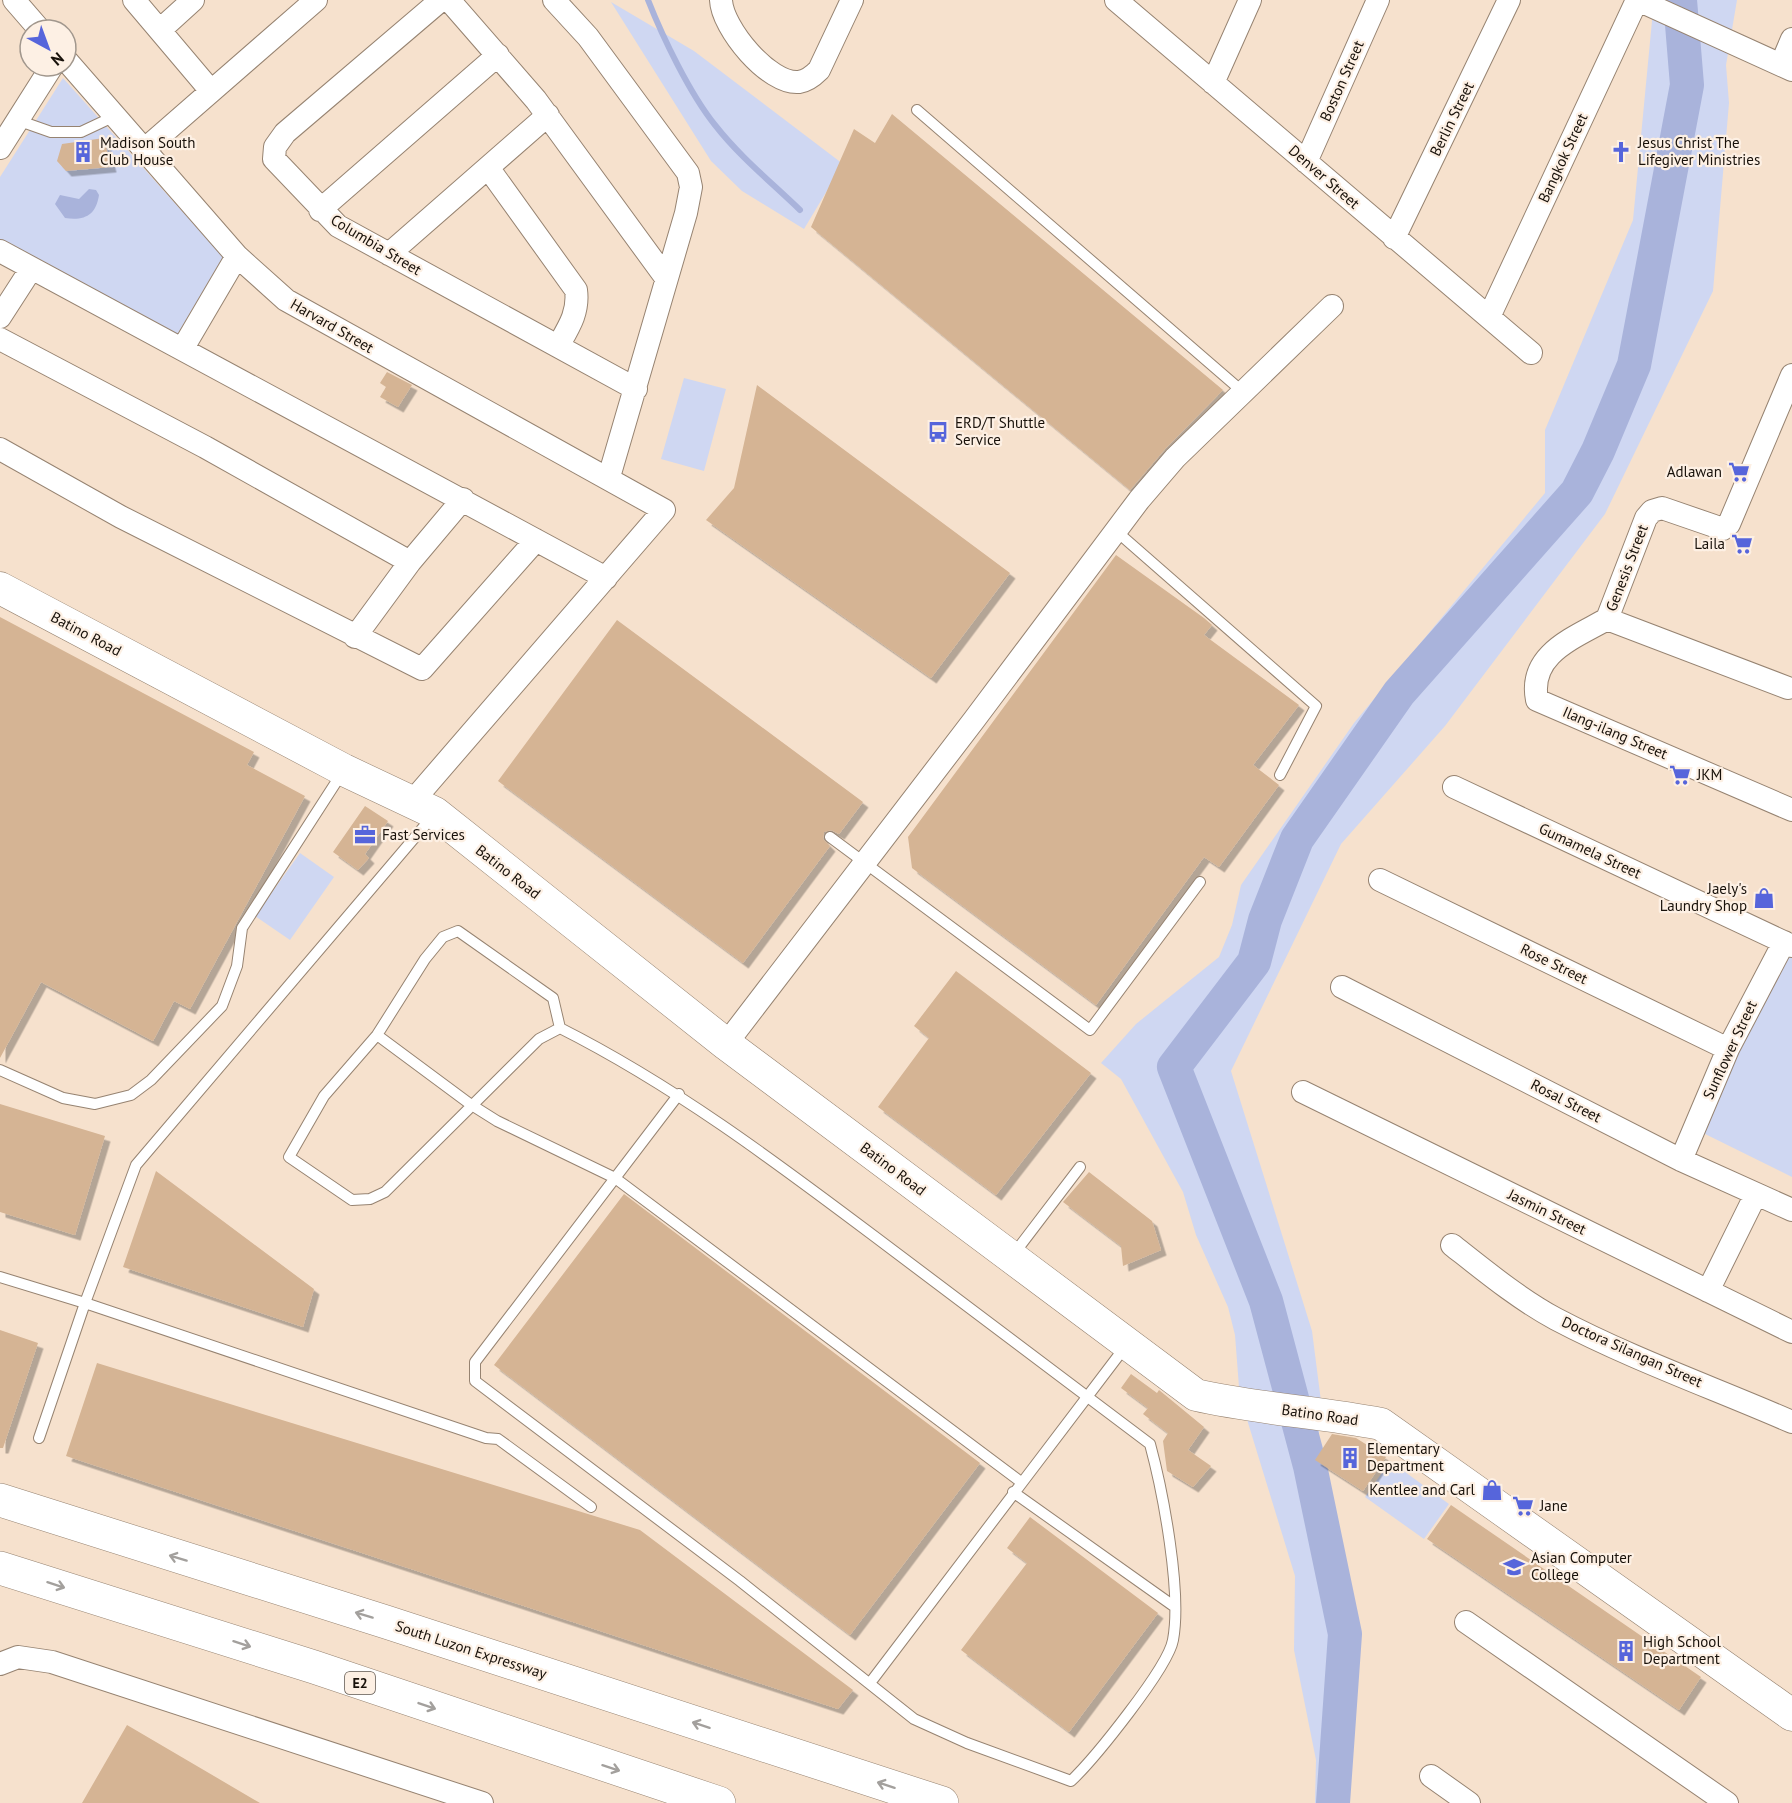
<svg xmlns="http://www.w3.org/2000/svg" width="1792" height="1803" font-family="'PT Sans',sans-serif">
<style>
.green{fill:#cfd7f2}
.water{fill:#a9b3db}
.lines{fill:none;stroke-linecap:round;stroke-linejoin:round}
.stream{stroke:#a9b3db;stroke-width:6}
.river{stroke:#a9b3db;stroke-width:34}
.building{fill:#d5b494;filter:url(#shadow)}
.service-casing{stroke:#968371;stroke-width:12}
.minor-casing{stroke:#968371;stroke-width:24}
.secondary-casing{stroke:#968371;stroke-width:33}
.motorway-casing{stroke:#968371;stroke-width:34}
.service{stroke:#fff;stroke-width:10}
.minor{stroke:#fff;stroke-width:22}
.secondary{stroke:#fff;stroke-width:32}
.motorway{stroke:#fff;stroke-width:33}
.oneway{stroke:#a3a09d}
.labels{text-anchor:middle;stroke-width:4.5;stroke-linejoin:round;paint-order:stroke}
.shield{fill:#fdf0e4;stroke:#5d544b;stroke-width:1.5}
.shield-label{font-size:14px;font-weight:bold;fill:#18110a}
.street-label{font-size:15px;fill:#18110a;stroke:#fdf0e4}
.poi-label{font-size:15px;fill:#18110a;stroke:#fdf0e4;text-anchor:start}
</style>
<defs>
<filter id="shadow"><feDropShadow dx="5.5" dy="5.5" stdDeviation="0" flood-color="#0004"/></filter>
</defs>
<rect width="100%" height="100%" fill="#f6e1cd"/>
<path class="green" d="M1654 0H1737L1726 65 1729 103 1713 291 1605 514 1445 726 1341 844 1231 1071 1312 1331 1323 1417 1310 1466 1345 1634 1335 1757 1338 1803H1315L1316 1760 1294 1650 1295 1576 1245 1413 1239 1387 1235 1335 1228 1307 1196 1235 1183 1192 1121 1079 1101 1063 1136 1024 1219 957 1232 925 1241 885 1354 723 1545 493V430L1633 220Z
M611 2 694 51 843 164 804 229 742 191 711 161Z
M63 78 223 257 177 335 0 239V177Z
M684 378 726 389 704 471 661 459Z
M300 853 334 877 290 940 255 916Z
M1785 953 1792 956V1177L1697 1130Z
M1390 1461 1449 1504 1424 1539 1365 1497Z"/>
<path class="water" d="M89 189 96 190 99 195C96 215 85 221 65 218L55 204 60 195 79 199Z"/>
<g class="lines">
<path class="stream" d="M648 0C663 38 690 94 715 125 740 157 771 182 800 210"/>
<path class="river" d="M1333 1803 1345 1634 1310 1466 1266 1301 1174 1067 1254 962 1265 920 1297 839 1399 693 1577 492 1598 451 1634 365 1687 85 1680 0"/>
</g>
<path class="building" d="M892 114 1223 390 1165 449 1130 490 811 227 854 129 875 143Z
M104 138 111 167 66 171 57 161 62 144Z
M387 372 412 385 398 407 380 397 386 387 380 383Z
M757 385 1010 573 931 678 706 520 734 488Z
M1116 555 1204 618 1212 625 1204 635 1299 705 1253 765 1279 785 1219 867 1204 857 1096 1005 912 868 908 837Z
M0 617 254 752 247 765 305 796 190 1009 174 1001 153 1041 41 982 0 1058Z
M617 620 863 802 839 834 831 830 824 832 823 839 830 846 743 963 498 781Z
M365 806 388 821 365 854 369 858 358 870 333 852Z
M956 971 1091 1073 996 1195 878 1107 929 1038 914 1026Z
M0 1104 105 1136 75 1235 0 1212Z
M156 1171 314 1289 303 1327 123 1267Z
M1089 1172 1152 1221 1161 1250 1123 1266 1121 1246 1063 1202Z
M624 1194 980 1463 850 1635 494 1365Z
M0 1330 38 1343 3 1448H0Z
M97 1363 640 1530 853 1690 838 1709 66 1456Z
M1131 1374 1157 1393 1159 1390 1204 1427 1188 1450 1211 1466 1193 1487 1167 1471 1163 1441 1168 1433 1143 1414 1148 1408 1121 1388Z
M1332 1434 1356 1438 1386 1457 1363 1491 1315 1460Z
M1451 1505 1701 1677 1679 1710 1427 1539Z
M1030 1517 1158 1613 1069 1732 961 1650 1027 1563 1007 1548Z
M127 1725 260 1803H82Z"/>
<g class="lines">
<defs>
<path id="service" d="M917 110 1243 392
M17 120 51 132H81L115 116
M1115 530 1316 706 1280 775
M830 837 1090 1030 1200 882
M560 1028 539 1039 385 1192 370 1199 352 1200 289 1157 324 1096 377 1035 425 959 443 937 458 931 553 998 560 1028C673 1085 773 1160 874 1236 966 1306 1058 1375 1150 1444 1163 1492 1182 1592 1173 1640 1168 1668 1094 1759 1071 1781L967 1743 914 1719 740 1581 475 1381V1362L679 1094
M377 1035 470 1104 497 1121 615 1178 1021 1482
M0 1070 63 1098 95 1104 131 1095 151 1080 222 1006 237 966 242 928 342 773
M1013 1255 1080 1167
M0 1277 85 1303 486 1438 498 1439 591 1507
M39 1438 85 1303 136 1165 433 816
M1013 1492 1175 1607
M870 1683 1125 1347"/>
<path id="minor" d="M14 0 40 30
M134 0 211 91
M441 0 285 133 275 147 274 159 338 226 636 389
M449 0 536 100 666 278
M554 0 588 37 688 173 691 187 686 213 609 477
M721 0C722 28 769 85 799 82 807 81 813 76 819 70L852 0
M1116 0 1531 353
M1638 0 1792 70
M160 30 193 0
M66 60 237 256 286 300 664 510 411 803
M1781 65 1792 39
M1213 83 1250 0
M0 148 52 66
M145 149 316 0
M1306 162 1378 0
M489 169 576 290C579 312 569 327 558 346
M320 210 498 55
M1394 238 1509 0
M0 251 606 578
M389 254 548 115
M0 317 31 269
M1489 317 1637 0
M0 339 205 447 410 562
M183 348 237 256
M0 449 121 517 422 669 536 540
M1607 619C1574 638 1528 654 1537 700L1792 810
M1607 619 1646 518 1652 511 1662 508 1723 529 1729 524 1792 375
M1607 619 1788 688
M355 637 410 562 463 499
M1454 787 1792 946
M1380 880 1728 1049
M1342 987 1681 1160 1792 1210
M726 1044 974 720 1139 500 1175 458 1332 306
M1303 1092 1792 1332
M1681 1160 1728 1049 1784 942
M1452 1245C1485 1271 1519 1299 1556 1319 1632 1359 1714 1388 1792 1422
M1708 1291 1756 1194
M1466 1622 1727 1803
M0 1664 18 1657 52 1662 482 1803
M1431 1776 1469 1803"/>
<path id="secondary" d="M0 588 344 770 435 813 726 1044 1196 1395C1257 1409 1320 1412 1381 1424L1792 1715"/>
<path id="motorway" d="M0 1500 386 1622 942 1803
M0 1568 314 1667 719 1803"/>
</defs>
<use href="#service" class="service-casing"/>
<use href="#minor" class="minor-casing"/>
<use href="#secondary" class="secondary-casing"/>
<use href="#motorway" class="motorway-casing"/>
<use href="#service" class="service"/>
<use href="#minor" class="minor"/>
<use href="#secondary" class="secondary"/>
<use href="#motorway" class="motorway"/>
</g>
<defs><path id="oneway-shaft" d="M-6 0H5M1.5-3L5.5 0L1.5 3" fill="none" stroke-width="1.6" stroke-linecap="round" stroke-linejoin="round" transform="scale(1.5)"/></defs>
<g class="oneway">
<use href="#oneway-shaft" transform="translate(178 1558) rotate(-163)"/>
<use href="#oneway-shaft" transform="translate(56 1585) rotate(18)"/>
<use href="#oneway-shaft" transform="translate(364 1615) rotate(-163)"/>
<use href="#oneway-shaft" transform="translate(242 1644) rotate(18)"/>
<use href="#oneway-shaft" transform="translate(427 1706) rotate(19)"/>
<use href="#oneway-shaft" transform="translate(701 1725) rotate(-162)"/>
<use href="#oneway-shaft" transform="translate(611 1768) rotate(18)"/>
<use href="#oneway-shaft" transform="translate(886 1785) rotate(-162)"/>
</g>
<defs>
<symbol id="building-bare" viewBox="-9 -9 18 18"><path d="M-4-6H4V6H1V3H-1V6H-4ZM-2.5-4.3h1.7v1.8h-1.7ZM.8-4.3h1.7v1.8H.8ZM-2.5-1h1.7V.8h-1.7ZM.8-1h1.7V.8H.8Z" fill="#5665db" stroke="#fdf0e4" stroke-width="2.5" paint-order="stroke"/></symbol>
<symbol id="church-bare" viewBox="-9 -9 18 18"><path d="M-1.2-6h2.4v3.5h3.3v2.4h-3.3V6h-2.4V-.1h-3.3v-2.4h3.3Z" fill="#5665db" stroke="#fdf0e4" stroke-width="2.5" paint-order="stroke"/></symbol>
<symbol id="bus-bare" viewBox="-9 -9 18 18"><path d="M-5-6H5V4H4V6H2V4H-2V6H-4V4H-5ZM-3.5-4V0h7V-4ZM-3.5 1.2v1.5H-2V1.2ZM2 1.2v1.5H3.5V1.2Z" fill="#5665db" stroke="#fdf0e4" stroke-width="2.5" paint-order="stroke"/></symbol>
<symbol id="supermarket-bare" viewBox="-9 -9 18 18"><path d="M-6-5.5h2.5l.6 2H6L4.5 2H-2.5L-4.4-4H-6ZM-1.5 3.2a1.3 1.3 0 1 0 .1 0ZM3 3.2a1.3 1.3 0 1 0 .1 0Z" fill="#5665db" stroke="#fdf0e4" stroke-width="2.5" paint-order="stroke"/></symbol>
<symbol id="office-bare" viewBox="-9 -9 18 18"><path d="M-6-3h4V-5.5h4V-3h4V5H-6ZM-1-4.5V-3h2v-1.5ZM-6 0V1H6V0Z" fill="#5665db" stroke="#fdf0e4" stroke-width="2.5" paint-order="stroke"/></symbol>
<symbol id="shop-bare" viewBox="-9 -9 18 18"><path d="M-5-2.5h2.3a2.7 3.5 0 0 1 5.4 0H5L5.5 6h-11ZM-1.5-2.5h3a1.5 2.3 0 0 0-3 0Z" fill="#5665db" stroke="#fdf0e4" stroke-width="2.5" paint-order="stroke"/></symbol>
<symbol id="university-bare" viewBox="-9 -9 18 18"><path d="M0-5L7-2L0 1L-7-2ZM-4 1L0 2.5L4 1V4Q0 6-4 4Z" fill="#5665db" stroke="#fdf0e4" stroke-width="2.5" paint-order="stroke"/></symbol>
</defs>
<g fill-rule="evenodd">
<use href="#building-bare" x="68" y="137" width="30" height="30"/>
<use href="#church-bare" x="1606" y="137" width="30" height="30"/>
<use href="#bus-bare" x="923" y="417" width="30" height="30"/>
<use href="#supermarket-bare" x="1724" y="457" width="30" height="30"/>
<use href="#supermarket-bare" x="1727" y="529" width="30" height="30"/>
<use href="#supermarket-bare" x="1665" y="760" width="30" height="30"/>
<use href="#office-bare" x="350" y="820" width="30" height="30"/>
<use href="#shop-bare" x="1749" y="883" width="30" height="30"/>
<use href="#building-bare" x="1335" y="1443" width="30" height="30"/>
<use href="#shop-bare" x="1477" y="1475" width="30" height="30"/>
<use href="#supermarket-bare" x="1508" y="1491" width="30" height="30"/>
<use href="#university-bare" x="1499" y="1552" width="30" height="30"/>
<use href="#building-bare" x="1611" y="1636" width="30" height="30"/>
</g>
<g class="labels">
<rect class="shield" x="345" y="1672" width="30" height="22" rx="4.5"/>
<g class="shield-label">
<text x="360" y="1688">E2</text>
</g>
<g class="street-label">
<text transform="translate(1342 81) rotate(-66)" y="5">Boston Street</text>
<text transform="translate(1452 119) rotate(-64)" y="5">Berlin Street</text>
<text transform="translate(1563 158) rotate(-65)" y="5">Bangkok Street</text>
<text transform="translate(1324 177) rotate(41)" y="5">Denver Street</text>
<text transform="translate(376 245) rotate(31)" y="5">Columbia Street</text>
<text transform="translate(332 326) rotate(30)" y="5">Harvard Street</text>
<text transform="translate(1627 568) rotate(-69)" y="5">Genesis Street</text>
<text transform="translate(86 634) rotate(28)" y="5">Batino Road</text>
<text transform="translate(1615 733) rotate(23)" y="5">Ilang-ilang Street</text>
<text transform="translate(1590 851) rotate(25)" y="5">Gumamela Street</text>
<text transform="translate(508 872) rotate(38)" y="5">Batino Road</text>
<text transform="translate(1554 964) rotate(26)" y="5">Rose Street</text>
<text transform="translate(1730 1050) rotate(-65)" y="5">Sunflower Street</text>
<text transform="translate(1566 1101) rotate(27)" y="5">Rosal Street</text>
<text transform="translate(893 1169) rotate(37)" y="5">Batino Road</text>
<text transform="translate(1547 1212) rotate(26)" y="5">Jasmin Street</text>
<text transform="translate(1632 1352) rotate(24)" y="5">Doctora Silangan Street</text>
<text transform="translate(1320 1415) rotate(8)" y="5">Batino Road</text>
<text transform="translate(471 1650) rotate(18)" y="5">South Luzon Expressway</text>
</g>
<g class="poi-label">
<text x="100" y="148">Madison South<tspan x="100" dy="17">Club House</tspan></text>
<text x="1638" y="148">Jesus Christ The<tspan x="1638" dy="17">Lifegiver Ministries</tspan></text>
<text x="955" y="428">ERD/T Shuttle<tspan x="955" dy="17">Service</tspan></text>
<text x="1722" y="477" text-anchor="end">Adlawan</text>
<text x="1725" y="549" text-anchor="end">Laila</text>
<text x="1697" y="780">JKM</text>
<text x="382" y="840">Fast Services</text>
<text x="1747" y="894" text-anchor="end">Jaely's<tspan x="1747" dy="17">Laundry Shop</tspan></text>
<text x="1367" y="1454">Elementary<tspan x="1367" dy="17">Department</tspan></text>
<text x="1475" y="1495" text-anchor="end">Kentlee and Carl</text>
<text x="1540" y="1511">Jane</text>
<text x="1531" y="1563">Asian Computer<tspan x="1531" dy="17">College</tspan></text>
<text x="1643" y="1647">High School<tspan x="1643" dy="17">Department</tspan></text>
</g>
</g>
<g transform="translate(48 48) rotate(139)"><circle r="28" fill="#fdf0e4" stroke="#a1978d" stroke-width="1.5"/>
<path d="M0-4.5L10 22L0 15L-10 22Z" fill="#5665db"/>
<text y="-9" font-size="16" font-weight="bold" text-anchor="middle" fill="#18110a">N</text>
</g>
</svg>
